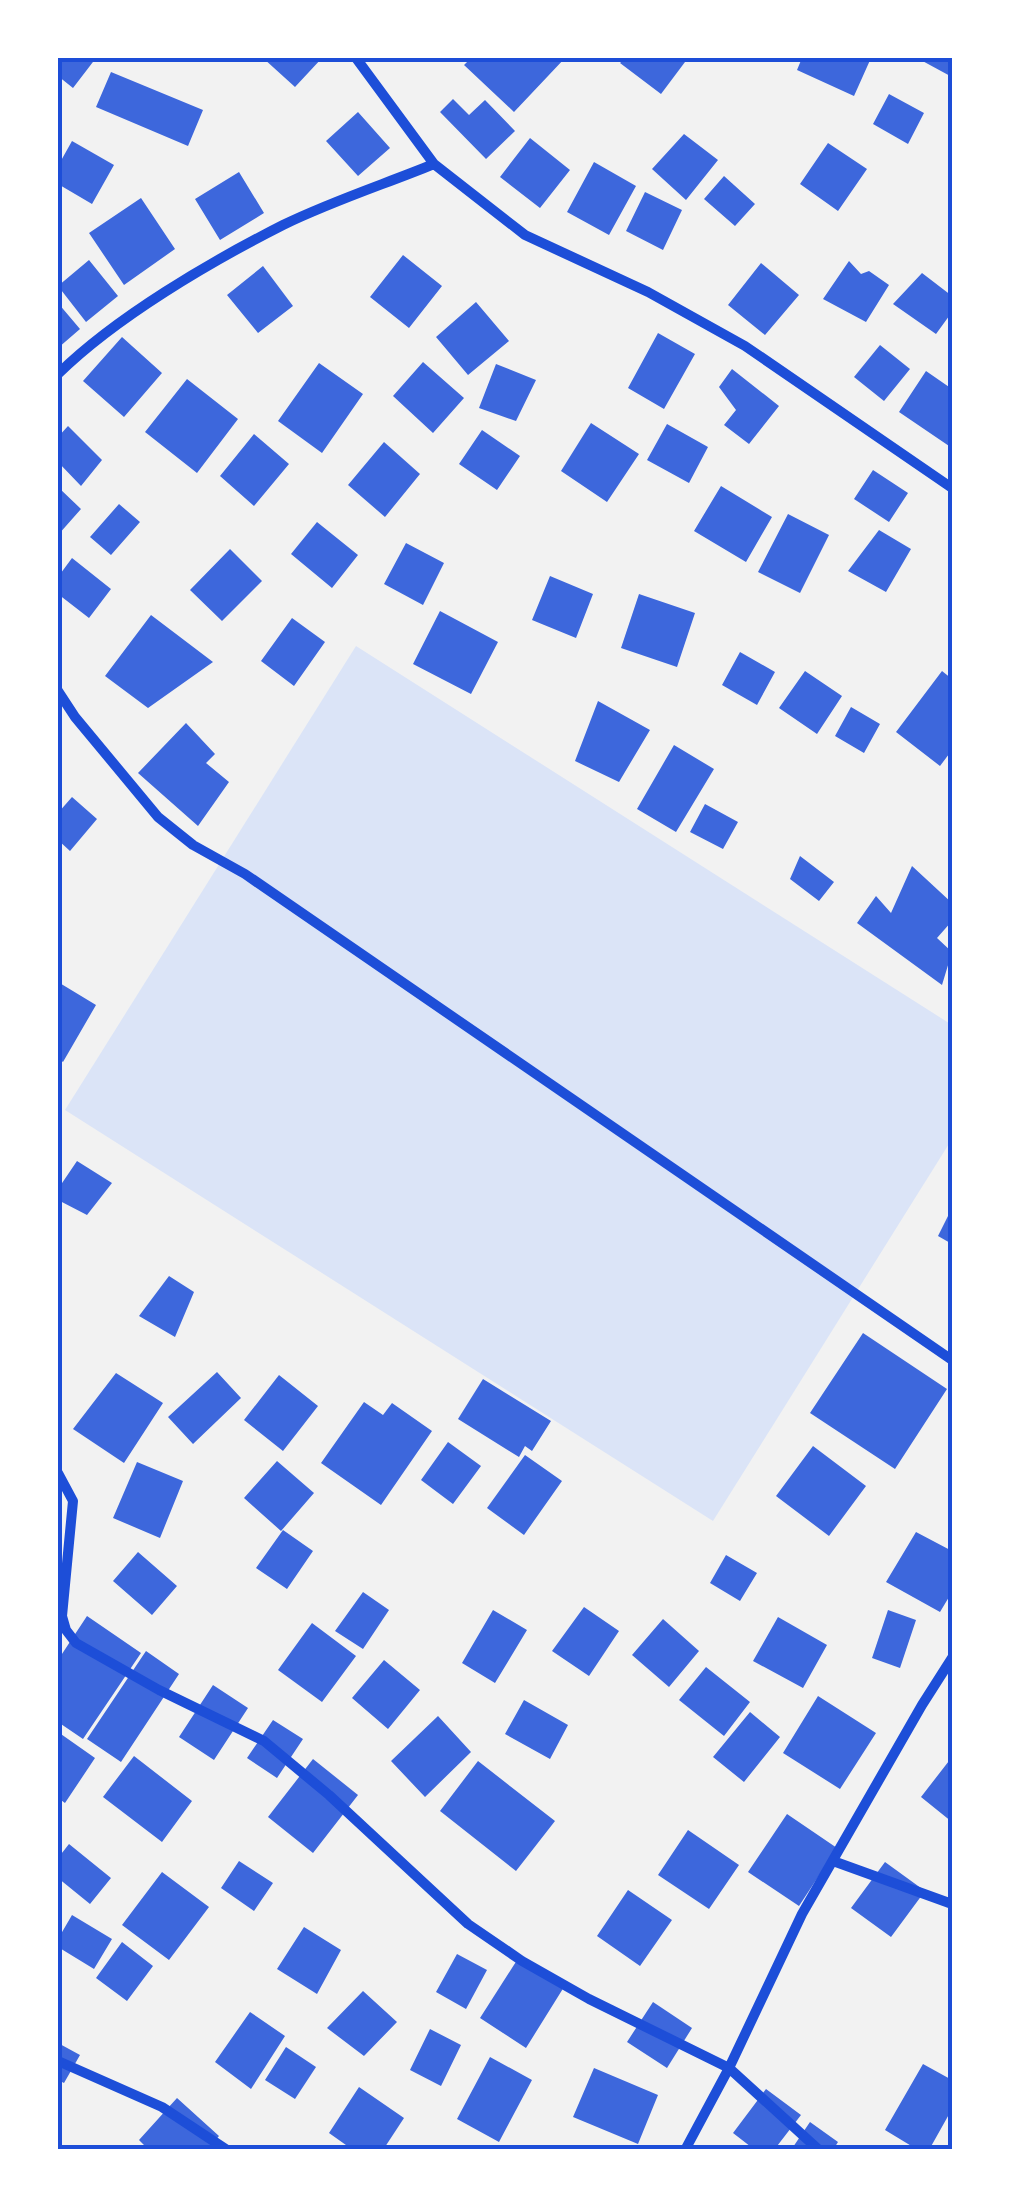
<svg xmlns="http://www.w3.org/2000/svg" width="1010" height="2207" font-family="'Space Grotesk',sans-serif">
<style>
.green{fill:#dbe4f7}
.building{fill:#3d67dc}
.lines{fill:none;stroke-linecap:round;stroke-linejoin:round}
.minor{stroke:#1d4ed8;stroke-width:10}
.neatline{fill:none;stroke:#1d4ed8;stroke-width:4}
</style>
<rect width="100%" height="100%" fill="#f2f2f2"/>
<path class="green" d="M356 646 952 1025V1139L713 1521 65 1110Z"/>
<path class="building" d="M58 58H96L73 88 58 76Z
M263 58H322L295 87Z
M471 58H565L514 112 464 65Z
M625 58H688L661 94 620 63Z
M802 58H871L854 96 797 70Z
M917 58H952V77Z
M111 72 203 110 188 146 96 107Z
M889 94 924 113 908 144 873 124Z
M453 99 469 115 485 100 515 131 486 159 440 112Z
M358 112 390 148 358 176 326 141Z
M684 134 718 160 686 200 652 169Z
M530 138 570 170 540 208 500 177Z
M72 141 114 165 92 204 58 184V166Z
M828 143 867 169 838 211 800 184Z
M594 162 636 186 609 235 567 212Z
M239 172 264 213 220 240 195 199Z
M724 176 755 204 735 226 704 199Z
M645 192 682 210 663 250 626 231Z
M141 198 175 249 124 285 89 233Z
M403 255 442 286 409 328 370 297Z
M89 260 118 296 86 322 58 286Z
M849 261 861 274 869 271 889 285 866 322 823 299Z
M761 263 799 295 765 335 728 305Z
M263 266 293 306 258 333 227 295Z
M922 273 952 296V312L936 334 893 304Z
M476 302 509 341 468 375 436 337Z
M58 303 80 329 58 348Z
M658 333 695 354 664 409 628 388Z
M122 337 162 373 124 417 83 381Z
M880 345 910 369 884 401 854 377Z
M423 362 464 398 433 433 393 396Z
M319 363 363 394 322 453 278 421Z
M496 364 536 380 516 421 479 408Z
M732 369 779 406 749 444 724 425 736 410 719 387Z
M926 371 952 389V448L899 412Z
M187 379 238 419 197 473 145 432Z
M591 423 639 454 607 502 561 471Z
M667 424 708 447 689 483 647 460Z
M68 426 102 460 81 486 58 462V437Z
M482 430 520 456 497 490 459 464Z
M254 434 289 464 254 506 220 476Z
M384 442 420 474 385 517 348 485Z
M873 470 908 493 889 522 854 499Z
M721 486 772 517 746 562 694 531Z
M58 487 81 509 58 535Z
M119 504 140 522 111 555 90 537Z
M788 514 829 535 800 593 758 572Z
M317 522 358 555 332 588 291 554Z
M879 530 911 549 886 592 848 571Z
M406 543 444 563 423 605 384 584Z
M230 549 262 581 222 621 190 590Z
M72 558 111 589 89 618 58 594V577Z
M550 576 593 594 576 638 532 620Z
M639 594 695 613 677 667 621 648Z
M440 611 498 642 471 694 413 664Z
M151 615 213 662 148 708 105 676Z
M292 618 325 642 294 686 261 661Z
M740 652 775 672 757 705 722 685Z
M805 671 842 696 817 734 779 708Z
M942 671 952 679V750L940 766 896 732Z
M598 701 650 730 619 782 575 761Z
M851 707 880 724 864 753 835 736Z
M186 723 215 754 206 763 229 782 198 826 138 773Z
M674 745 714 769 676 832 637 809Z
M72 797 97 819 70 851 58 840V813Z
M705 804 738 822 723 849 690 832Z
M800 856 834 882 819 901 790 879Z
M912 866 952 903V921L937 938 952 952 942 985 857 923 876 896 891 913Z
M58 982 96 1005 63 1062 58 1058Z
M77 1161 112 1183 87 1215 58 1200V1189Z
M952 1208V1244L938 1236Z
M169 1276 194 1292 175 1337 139 1316Z
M863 1333 947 1389 895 1469 810 1413Z
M217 1372 241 1398 193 1444 168 1417Z
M116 1373 163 1403 124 1463 73 1429Z
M279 1375 318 1406 283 1451 244 1420Z
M483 1379 551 1421 532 1451 525 1446 519 1457 458 1419Z
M364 1402 383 1415 392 1403 432 1431 381 1505 321 1463Z
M448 1442 481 1466 453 1504 421 1480Z
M813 1446 866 1486 829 1536 776 1496Z
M525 1455 562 1481 524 1535 487 1508Z
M277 1461 314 1493 281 1531 244 1498Z
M137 1462 183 1481 160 1538 113 1518Z
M283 1530 313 1551 287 1589 256 1568Z
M916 1532 952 1551V1592L940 1612 886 1582Z
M138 1552 177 1586 152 1615 113 1581Z
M726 1555 757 1573 740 1601 710 1583Z
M363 1592 389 1610 363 1649 335 1631Z
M584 1607 619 1631 589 1676 552 1651Z
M493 1610 527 1630 495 1683 462 1663Z
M888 1610 916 1620 900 1668 872 1658Z
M87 1616 141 1653 83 1739 58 1722V1660Z
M778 1617 827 1645 803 1688 753 1661Z
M663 1619 699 1651 669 1687 632 1655Z
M312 1623 356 1656 322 1702 278 1670Z
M146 1651 179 1674 121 1762 87 1739Z
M384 1660 420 1690 388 1729 352 1698Z
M706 1667 750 1702 724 1736 679 1700Z
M213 1685 248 1708 214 1760 179 1737Z
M818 1696 876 1733 840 1789 783 1753Z
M524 1700 568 1725 550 1759 505 1734Z
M750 1712 780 1737 744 1782 713 1757Z
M438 1716 471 1752 425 1797 391 1761Z
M273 1720 303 1739 277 1778 247 1758Z
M58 1732 95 1758 65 1803 58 1798Z
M134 1756 192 1801 162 1842 103 1797Z
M952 1757V1822L921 1797Z
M313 1759 358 1795 313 1853 268 1817Z
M478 1761 555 1821 516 1871 440 1811Z
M787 1814 837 1848 799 1906 748 1872Z
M688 1830 739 1865 709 1909 658 1875Z
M69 1844 111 1878 90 1904 58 1878V1858Z
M239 1861 273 1883 254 1911 221 1888Z
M885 1862 925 1891 891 1937 851 1908Z
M162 1872 209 1907 169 1960 122 1925Z
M628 1890 672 1920 640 1966 597 1936Z
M72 1915 112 1939 94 1969 58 1947V1939Z
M304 1927 341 1950 317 1994 277 1969Z
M122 1942 153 1966 127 2001 96 1978Z
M457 1954 487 1970 466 2009 436 1992Z
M519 1957 564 1987 526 2048 480 2018Z
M363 1991 397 2022 364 2056 327 2028Z
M653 2002 692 2028 667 2068 627 2042Z
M250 2012 285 2036 251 2089 215 2062Z
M430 2029 461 2045 441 2086 410 2070Z
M58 2043 80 2055 64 2083 58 2080Z
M286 2047 316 2067 295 2099 265 2080Z
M490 2057 532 2080 499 2142 457 2119Z
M923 2064 952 2080V2109L929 2150H918L885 2130Z
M594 2068 658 2095 638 2144 573 2117Z
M359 2087 404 2118 383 2150H353L329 2133Z
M766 2089 801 2115 774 2150H755L733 2133Z
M177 2098 219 2136 207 2150H149L139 2140Z
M810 2122 838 2142 833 2150H791Z"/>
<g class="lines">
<path class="minor" d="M356 58 434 164 525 235 648 292 745 346 952 488
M58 374C116 317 210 262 283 225 332 201 385 184 434 164
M58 691 75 717 158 817 193 845 245 874 952 1360
M58 1473 73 1501 62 1616 66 1630 76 1643 159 1690 264 1741 329 1795 468 1924 522 1961 589 1999 729 2068 819 2150
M833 1861 952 1904
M58 2061 162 2107 227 2150
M685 2150 729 2068 802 1914 922 1705 952 1658"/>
</g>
<rect width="1010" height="2207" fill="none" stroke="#ffffff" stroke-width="120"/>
<rect x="60" y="60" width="890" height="2087" class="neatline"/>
</svg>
